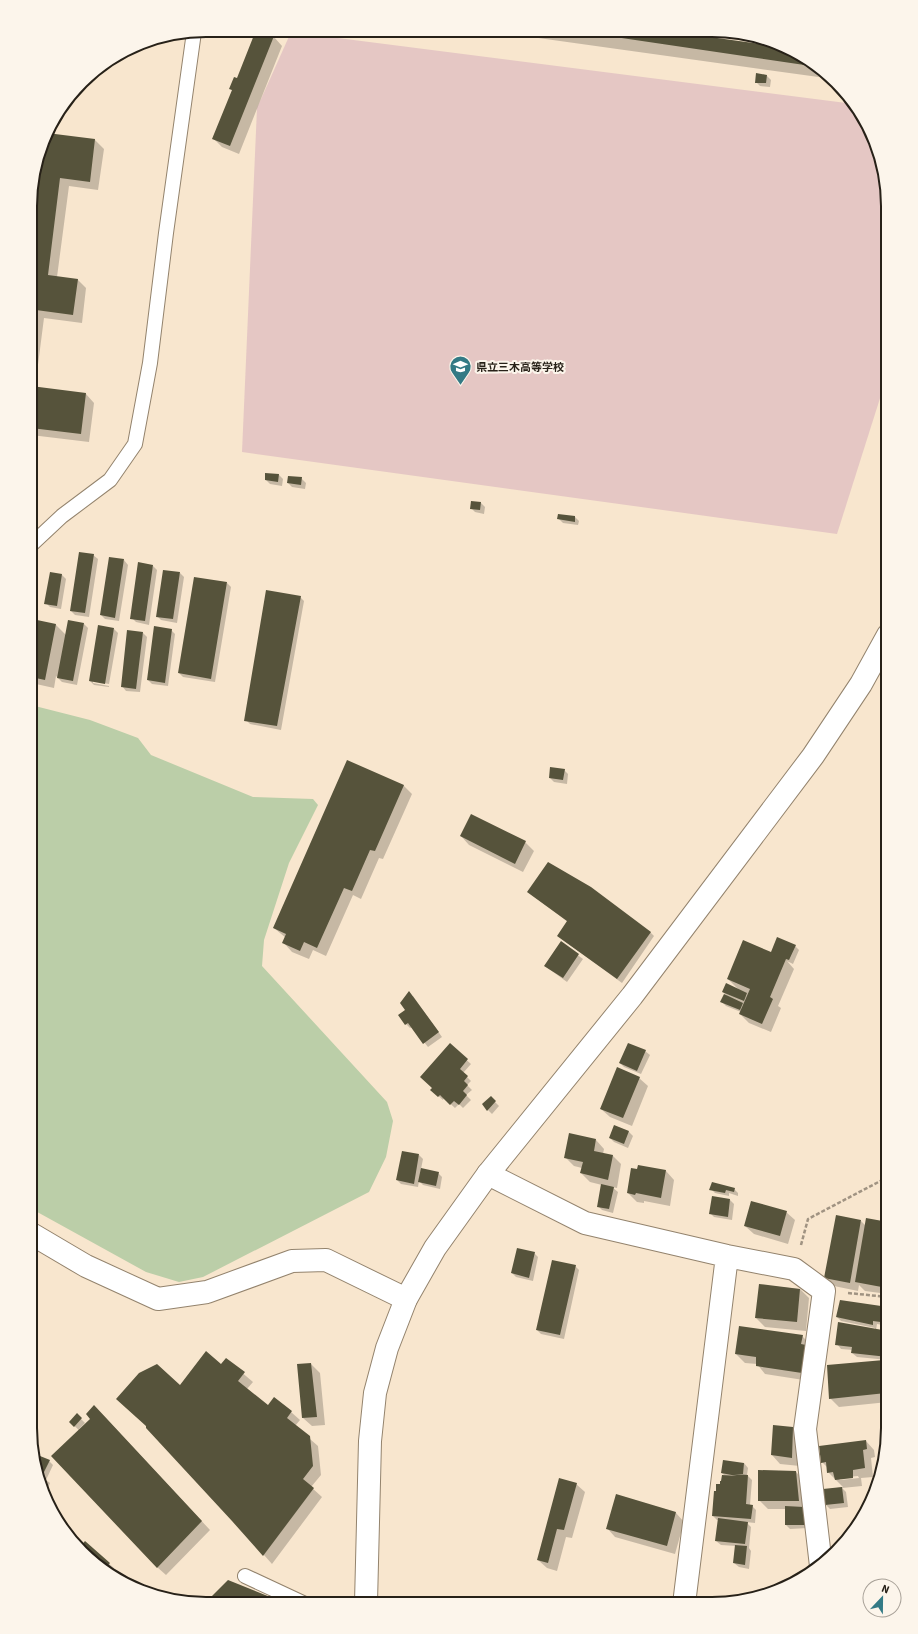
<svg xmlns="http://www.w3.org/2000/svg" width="918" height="1634" font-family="'Source Sans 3','Noto Sans JP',sans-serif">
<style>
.green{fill:#e5c7c4}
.water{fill:#bbcea8}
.shadow{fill:#0003;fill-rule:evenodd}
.building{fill:#56533b}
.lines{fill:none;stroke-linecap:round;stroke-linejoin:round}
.lane-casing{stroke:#93836d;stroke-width:16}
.street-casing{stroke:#93836d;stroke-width:24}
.secondary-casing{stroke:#93836d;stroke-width:24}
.path{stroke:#a09382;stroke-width:2.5;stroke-dasharray:4 2;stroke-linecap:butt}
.lane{stroke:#fff;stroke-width:14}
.street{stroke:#fff;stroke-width:22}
.secondary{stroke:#fff;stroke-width:22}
.labels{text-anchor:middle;stroke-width:4;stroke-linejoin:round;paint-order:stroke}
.poi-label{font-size:11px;font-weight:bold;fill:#272118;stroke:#fcf5eb;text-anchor:start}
.rim{fill:none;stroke:#272118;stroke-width:2}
</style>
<rect width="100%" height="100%" fill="#f8e6ce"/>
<path class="green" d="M291 32 854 104 858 108 879 149 888 206V373L837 534 242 452 257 108Z"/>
<path class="water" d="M31 705 90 720 138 738 151 755 253 797 313 799 318 805 289 863 264 940 262 966 387 1102 393 1121 386 1157 369 1192 203 1277 179 1282 146 1272 30 1208Z"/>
<path class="shadow" d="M495 32 674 33 792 49 828 73 833 79Z
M274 37 282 46 239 154 222 147 213 138 233 91 231 89 237 79Z
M767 76 771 80 770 87 760 86 756 82Z
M46 134 95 140 104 149 98 190 69 186 57 277 78 280 86 288 82 323 44 318 35 388 86 394 94 403 89 442 31 435V183Z
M266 474 279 475 283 479 282 486 270 484 266 480Z
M301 478 306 483 305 489 292 487 288 483Z
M481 503 485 507 484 514 475 512 471 508Z
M575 517 579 521 578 525 563 523 559 519Z
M93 555 98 559 89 617 75 615 71 611Z
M124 560 128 565 119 621 105 619 101 615Z
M153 566 157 570 149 625 136 622 132 618Z
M51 573 62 575 66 579 61 609 50 607 46 603Z
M180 573 184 577 177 623 161 620 157 616Z
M227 583 231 587 215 682 183 677 179 673Z
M300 597 304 601 281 730 250 724 246 720Z
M38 621 56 625 66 635 84 624 88 628 77 685 62 682 56 676 54 688 36 684 31 679V658Z
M114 629 118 633 109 684 93 681V683L109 686V687L94 685 90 681Z
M171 630 175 634 168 686 152 684 148 680Z
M143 633 147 637 140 692 126 691 122 686Z
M564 770 568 774 567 784 554 782 550 778Z
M403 785 412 794 383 859 379 858 361 899 353 895 326 956 313 950 309 959 292 952 284 943 286 938 274 928Z
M461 836 525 842 534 851 523 872 469 845Z
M528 892 650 932 654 936 622 983 562 939 568 922Z
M561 943 583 959 567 982 545 966Z
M795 946 799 950 793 964 787 961 794 969 778 1006 781 1008 771 1032 749 1023 740 1014 741 1012 726 1006 722 1002 728 997 723 992 739 990 728 979 771 954Z
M413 996 442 1037 428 1047 412 1027 410 1028 406 1024 407 1010Z
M628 1044 645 1051 650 1055 641 1074 624 1067 620 1063Z
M450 1045 471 1064 463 1073 471 1081 467 1085 472 1090 466 1095 471 1100 463 1108 459 1104 455 1108 444 1098 443 1100 436 1094Z
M639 1078 648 1086 632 1126 610 1117 601 1109Z
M491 1098 499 1106 492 1114 488 1110Z
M615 1126 629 1132 633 1136 628 1148 614 1142 610 1138Z
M596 1140 604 1149 603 1154 613 1156 621 1164 617 1188 612 1187 618 1192 613 1213 602 1210 598 1206 602 1185 590 1182 581 1173 582 1168 574 1166 565 1157Z
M419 1155 423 1159 421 1169 438 1173 442 1177 440 1189 423 1185 419 1181 418 1187 401 1184 397 1180Z
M639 1166 666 1171 674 1180 670 1206 644 1201V1203L637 1202 628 1193Z
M711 1189H734L738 1193V1196L729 1193V1196L715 1193Z
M730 1200 734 1204 732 1220 714 1217 710 1213Z
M786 1212 795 1220 788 1244 754 1234 745 1226Z
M861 1221 866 1226 888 1223V1294L865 1291 859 1285 858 1291 834 1286 825 1278Z
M534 1253 538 1257 533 1281 516 1277 512 1273Z
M575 1266 579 1270 564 1339 541 1334 537 1330Z
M760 1285 800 1289 809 1298 806 1331 765 1327 756 1318Z
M888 1308V1326L877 1324 876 1330 888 1332V1360L857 1357 852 1353 853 1350 841 1349 837 1344 875 1330V1328L841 1321 837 1317Z
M802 1336 811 1345 810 1381 765 1374 757 1364 745 1363 736 1354Z
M226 1359 253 1382 247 1389 268 1407 291 1412 300 1420 295 1426 318 1446 321 1475 311 1487 322 1497 272 1564 233 1520 180 1386 221 1365Z
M884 1361 888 1365V1402L839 1407 830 1398 828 1366Z
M311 1364 320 1373 325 1425 312 1426 303 1418Z
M77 1415 85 1423 79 1429 80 1430 103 1415 210 1530 166 1575 157 1567 80 1431 70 1422Z
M793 1428 802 1436 800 1466 780 1464 772 1455Z
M866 1441 874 1450 875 1457 871 1458 873 1477 861 1478 862 1486 842 1488 846 1492 848 1507 830 1509 826 1505 824 1490 843 1487 828 1472V1468L822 1462ZM858 1476 859 1478 840 1480 838 1478Z
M49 1461 53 1465 46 1480 50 1483 45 1495 39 1485 38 1476 40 1477 38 1474 36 1466Z
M744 1463 748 1468 747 1475 752 1480 750 1505 752 1506 756 1510 755 1523 746 1522 751 1527 749 1548 751 1551 749 1569 739 1567 734 1563 736 1546 721 1545 716 1541 719 1520H717L713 1516 717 1492 725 1476 722 1473Z
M796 1472 805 1481 808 1528 790 1529 786 1525V1509H768L759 1500Z
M576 1484 585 1492 572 1538 566 1537 557 1571 547 1568 538 1560Z
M46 1498 55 1506 77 1544 60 1526Z
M676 1513 684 1522 675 1554 615 1537 607 1528Z
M85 1543 114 1568 110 1573 85 1551Z"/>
<path class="building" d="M256 30H260L274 36 230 146 212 139 232 90 229 89 234 77 237 78Z
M581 32 681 33 790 48 818 67Z
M756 73 767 75 766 83H755Z
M47 133 95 139 90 182 60 178 48 275 78 279 73 315 36 310 31 336V183Z
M31 386 86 393 81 434 31 428Z
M265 473 279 474 278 482 265 480Z
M288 476 302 477 301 485 287 483Z
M471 501 481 502 480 510 470 509Z
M558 514 575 516V522L557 519Z
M79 552 94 554 85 613 70 611Z
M109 557 124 559 115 618 100 615Z
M138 562 153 565 145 621 130 619Z
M163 570 180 572 173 619 156 617Z
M50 572 62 574 57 606 44 604Z
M194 577 227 582 211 679 178 673Z
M266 590 301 596 277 726 244 721Z
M37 620 56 624 45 680 31 677V653Z
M68 620 84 623 73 681 57 678Z
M98 625 114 628 105 684 89 681Z
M154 626 172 629 165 683 147 680Z
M127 630 143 632 136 689 121 687Z
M347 760 404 785 375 851 370 850 352 891 344 888 317 948 304 942 300 951 282 943 286 934 273 928Z
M550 767 565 769 563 780 549 778Z
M471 814 526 841 515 864 460 836Z
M548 862 591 887 651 932 617 979 557 936 567 921 527 892Z
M777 937 796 945 789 960 786 959 770 997 773 999 762 1024 739 1014 750 989 727 979 743 940 771 952Z
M561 941 579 954 563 978 544 966Z
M726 983 747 993 744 1001 722 992Z
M409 991 439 1032 423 1044 408 1023 405 1025 398 1015 405 1010 400 1003Z
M724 994 743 1003 740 1010 720 1002Z
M450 1043 468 1059 460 1069 468 1076 464 1081 468 1085 463 1091 467 1095 459 1105 454 1101 450 1105 440 1095 438 1097 430 1090 432 1088 420 1077Z
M628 1043 646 1050 637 1071 619 1063Z
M617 1067 640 1077 623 1118 600 1109Z
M491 1096 496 1101 487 1111 482 1104Z
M614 1125 629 1131 624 1144 609 1138Z
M569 1133 596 1139 594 1151 613 1155 608 1180 580 1173 583 1162 564 1158Z
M402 1151 419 1154 414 1184 396 1180Z
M638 1165 666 1170 661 1198 636 1193 635 1195 627 1193 631 1168 637 1169Z
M421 1168 439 1172 436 1186 418 1182Z
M712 1182 735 1188 734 1192 726 1190 725 1193 709 1190Z
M601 1184 614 1187 609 1209 597 1207Z
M712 1196 730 1199 728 1217 709 1214Z
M751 1201 787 1211 780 1236 744 1226Z
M836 1215 861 1220 850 1283 824 1278Z
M866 1218 888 1222 887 1288 855 1282Z
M517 1248 535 1252 529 1278 511 1273Z
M552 1260 576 1265 560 1335 536 1330Z
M759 1284 800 1289 797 1322 755 1318Z
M840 1300 888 1307V1323L873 1321V1325L836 1317Z
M838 1322 888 1331V1357L851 1353 852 1347 835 1345Z
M739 1326 803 1335 801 1344 806 1345 802 1373 756 1366V1357L735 1354Z
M206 1351 221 1364 226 1358 245 1372 238 1381 268 1405 274 1397 292 1411 287 1418 310 1436 313 1466 303 1479 314 1488 263 1556 232 1521 146 1428V1426L116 1399 139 1373 157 1364 180 1385Z
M884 1360 886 1393 829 1399 827 1365Z
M311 1363 317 1417 302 1418 297 1364Z
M94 1405 202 1521 157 1568 51 1456 90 1419 86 1414Z
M77 1413 82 1418 74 1427 69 1422Z
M773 1425 793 1427 792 1458 771 1455Z
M866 1440 867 1449 863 1450 865 1468 853 1470V1478L835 1480 833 1472 827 1473 826 1462 821 1463 819 1446Z
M40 1456 50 1460 42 1476 37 1473 36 1465Z
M723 1460 744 1463 743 1474H734L748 1475 746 1504 753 1505 751 1519 712 1516 714 1491H716V1484H720V1481H721L722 1475 737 1476 721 1473Z
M758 1470 796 1471 799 1501H758Z
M38 1475 46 1478 41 1489 39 1485Z
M559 1478 577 1483 564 1530 557 1529 548 1563 537 1560Z
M842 1487 844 1503 825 1505 823 1489Z
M616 1494 676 1512 667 1546 606 1529Z
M45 1496H46L68 1535 60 1526Z
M785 1506 804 1507 805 1525H785Z
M860 1512 864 1513 857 1526H856Z
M718 1518 748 1522 745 1544 715 1541Z
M85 1541 110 1563 105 1569 80 1547Z
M735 1545 747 1546 745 1565 733 1563Z
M228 1580 285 1603H205Z"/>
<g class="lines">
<defs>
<path id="lane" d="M31 545 62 516 110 480 135 444 150 363 166 233 194 32
M245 1576 303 1603"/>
<path id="street" d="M488 1174 585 1223 727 1256 794 1269 824 1291 805 1429 821 1566
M30 1233 86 1266 158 1299 207 1292 292 1261 326 1260 406 1299
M684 1604 727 1256"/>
<path id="secondary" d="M366 1603 370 1441 375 1393 387 1348 406 1299 435 1248 488 1174 632 996 813 756 861 684 888 635"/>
</defs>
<use href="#lane" class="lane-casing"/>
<use href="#street" class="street-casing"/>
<use href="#secondary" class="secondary-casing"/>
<path class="path" d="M801 1245 808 1219 888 1177
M848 1293 888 1297"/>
<use href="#lane" class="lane"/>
<use href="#street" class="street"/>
<use href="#secondary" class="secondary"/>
</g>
<defs>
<symbol id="school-pin" viewBox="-11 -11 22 30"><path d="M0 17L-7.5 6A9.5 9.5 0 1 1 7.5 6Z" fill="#337a85" stroke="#fcf5eb"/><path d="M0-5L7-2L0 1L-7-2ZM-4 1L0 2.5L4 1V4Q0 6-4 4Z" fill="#fff"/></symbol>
</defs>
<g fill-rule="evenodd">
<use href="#school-pin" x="448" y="354" width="25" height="34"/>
</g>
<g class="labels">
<g class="poi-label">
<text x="476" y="371">県立三木高等学校</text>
</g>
</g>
<path d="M0 0H918V1634H0ZM206 37H712A169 169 0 0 1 881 206V1428A169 169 0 0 1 712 1597H206A169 169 0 0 1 37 1428V206A169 169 0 0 1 206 37Z" fill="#fcf5eb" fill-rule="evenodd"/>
<path class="rim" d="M206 37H712A169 169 0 0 1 881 206V1428A169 169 0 0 1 712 1597H206A169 169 0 0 1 37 1428V206A169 169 0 0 1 206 37Z"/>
<g transform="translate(882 1598) rotate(22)"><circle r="19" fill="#fcf5eb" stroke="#a7a097"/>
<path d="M0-3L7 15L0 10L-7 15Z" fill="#337a85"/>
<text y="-6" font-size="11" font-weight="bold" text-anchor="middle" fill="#272118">N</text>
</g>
</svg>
